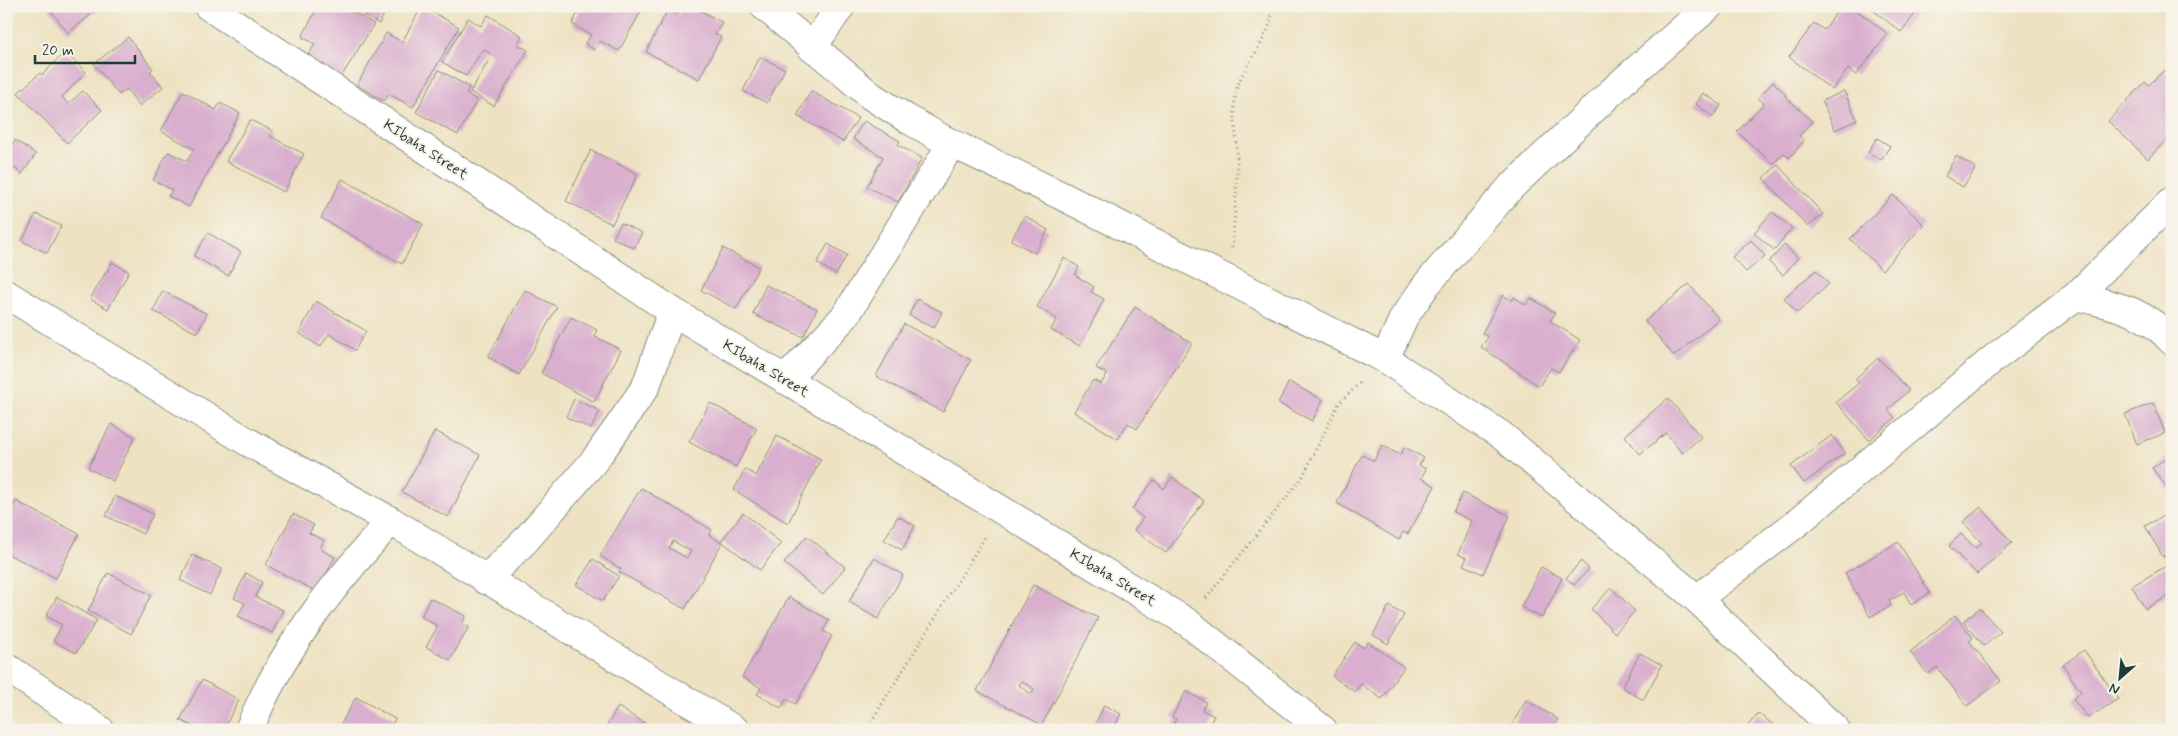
<svg xmlns="http://www.w3.org/2000/svg" width="2178" height="736" font-family="Mynerve,sans-serif">
<style>
.building{fill:#d9aece;fill-rule:evenodd}
.lines{fill:none;stroke-linecap:round;stroke-linejoin:round}
.minor-casing{stroke:#86907c;stroke-width:30}
.path{stroke:#86907c;stroke-width:3;stroke-dasharray:1 4;stroke-linecap:butt}
.minor{stroke:#fff;stroke-width:28}
.labels{text-anchor:middle;stroke-width:4;stroke-linejoin:round;paint-order:stroke}
.street-label{font-size:15px;fill:#1f3d34;stroke:#f7f3e8}
</style>
<rect width="100%" height="100%" fill="#f7f3e8"/>
<filter id="ink" filterUnits="userSpaceOnUse"><feTurbulence type="fractalNoise" baseFrequency=".02" numOctaves="2"/><feDisplacementMap in="SourceGraphic" scale="10" xChannelSelector="R" yChannelSelector="G"/><feConvolveMatrix kernelMatrix="1 2 1 2 8 2 1 2 1" color-interpolation-filters="sRGB"/></filter>
<filter id="wash" filterUnits="userSpaceOnUse"><feTurbulence type="fractalNoise" baseFrequency=".0096" numOctaves="4" result="noise"/><feDisplacementMap in="SourceGraphic" scale="20" xChannelSelector="R" yChannelSelector="G"/><feGaussianBlur stdDeviation="1.12" result="paint"/><feColorMatrix in="noise" values="0 0 0 0 0 0 0 0 0 0 0 0 0 0 0 0 0 1.4 0 .05"/><feComposite in="paint" operator="in"/></filter>
<g filter="url(#wash)">
<rect width="100%" height="100%" fill="#eee2c3"/>
<g id="blocks">
<path class="building" d="M47 6H102L68 33Z
M318 6 331 11 334 6H343L374 24 341 77 307 57 315 44 302 37Z
M362 6H388L379 24 358 12Z
M422 6 459 27 413 107 389 94 384 101 357 85 386 33 402 42Z
M582 6H644L619 51 600 41 595 50 585 44 591 35 572 24Z
M683 6H692L722 22 715 34 721 37 699 79 646 52 668 9 678 15Z
M1841 6H1851L1888 34 1856 75 1848 69 1832 90 1789 57 1814 23 1824 30Z
M1868 6H1921L1901 32Z
M488 15 522 36 517 44 528 50 494 106 470 92 492 55 483 49 466 76 442 62 468 18 481 26Z
M128 37 153 69 150 71 163 87 139 106 127 89 119 95 94 64Z
M65 52 86 72 62 97 68 104 83 91 102 110 67 143 18 93 40 73 42 75Z
M760 57 785 69 767 103 743 91Z
M439 70 469 87 466 94 477 100 458 135 416 112Z
M2164 70 2172 79V134L2148 159 2108 121 2145 82 2149 85Z
M1773 82 1786 94 1785 96 1812 121 1799 136 1804 141 1789 158 1784 153 1773 164 1737 132 1764 103 1758 98Z
M183 91 216 110 220 103 240 113 189 207 168 196 172 190 153 180 168 152 187 161 194 149 161 131Z
M811 91 858 118 843 142 797 116Z
M1844 91 1857 120 1835 130 1822 101Z
M1703 93 1721 105 1713 117 1696 104Z
M250 120 273 131 270 136 304 154 284 192 226 161Z
M864 121 900 141 898 145 922 158 898 202 867 187 883 157 853 139Z
M1877 138 1890 146 1881 160 1868 152Z
M15 140 36 154 22 174 6 162V153Z
M591 150 638 174 612 224 566 201Z
M1956 156 1976 168 1963 187 1945 176Z
M1778 165 1823 214 1808 227 1763 178Z
M342 179 423 224 402 264 321 218Z
M1893 195 1924 225 1882 270 1850 239Z
M1772 212 1792 228 1774 250 1754 233Z
M36 214 61 226 47 253 22 241Z
M1025 216 1048 230 1035 253 1011 240Z
M621 223 642 233 634 248 613 238Z
M208 233 241 252 228 276 194 256Z
M1751 240 1765 256 1746 272 1732 257Z
M828 244 847 255 836 275 817 263Z
M1784 245 1798 258 1783 275 1769 262Z
M723 248 759 267 736 309 701 290Z
M1064 258 1079 267 1075 275 1094 287 1091 292 1104 299 1080 346 1051 330 1057 319 1037 307Z
M112 262 129 272 108 309 90 299Z
M1816 270 1829 284 1797 313 1784 298Z
M1689 284 1719 319 1674 356 1645 321Z
M766 285 817 309 803 337 753 314Z
M525 290 557 307 519 375 488 357Z
M163 291 207 314 197 333 153 311Z
M1503 295 1512 301 1514 297 1526 305 1531 298 1555 313 1550 321 1580 340 1559 372 1551 368 1539 386 1481 347 1488 337 1482 333Z
M917 299 942 312 934 328 909 315Z
M316 301 366 331 355 350 329 334 320 347 299 333Z
M1135 307 1192 343 1137 429 1128 423 1118 439 1074 412 1093 380 1101 384 1107 374 1096 368Z
M571 317 597 330 594 336 621 350 594 402 541 373Z
M904 324 971 360 943 412 876 376Z
M1878 358 1909 390 1888 410 1895 418 1869 440 1836 402 1859 383 1855 379Z
M1289 382 1323 400 1312 421 1278 403Z
M1668 398 1701 437 1682 453 1666 433 1640 454 1625 436Z
M574 399 600 411 591 429 566 417Z
M710 403 757 428 736 467 689 442Z
M2153 403 2165 433 2137 444 2125 414Z
M111 424 135 437 113 481 88 468Z
M6 431 11 434 6 444Z
M435 431 480 455 448 517 402 492Z
M1832 435 1845 453 1804 483 1791 466Z
M777 436 821 459 788 523 734 490 745 469 756 476Z
M1382 445 1400 455 1405 447 1424 458 1419 465 1426 469 1421 478 1435 486 1408 534 1403 532 1399 540 1337 503 1362 455 1374 461Z
M2172 454V494L2152 468Z
M1172 477 1204 501 1166 553 1134 530 1143 518 1132 509 1154 480 1164 489Z
M641 488 712 530 709 535 722 543 685 609 619 572 621 569 600 556ZM673 541 691 551 687 558 669 548Z
M1463 493 1510 516 1483 574 1463 565 1467 558 1458 554 1472 521 1453 512Z
M115 496 153 514 143 534 106 516Z
M16 501 79 534 56 578 6 553V520Z
M1981 507 2012 543 1977 574 1949 546 1961 534 1976 548 1982 543 1963 522Z
M2172 511V552L2163 557 2145 526Z
M743 513 781 543 760 570 721 541Z
M293 514 314 525 309 533 324 540 320 549 335 557 317 592 266 565Z
M898 516 915 526 902 550 884 540Z
M807 536 845 567 823 595 784 563Z
M1898 542 1930 593 1911 605 1904 592 1889 601 1891 605 1870 617 1845 573Z
M192 555 222 569 210 595 180 580Z
M874 558 903 575 878 619 849 602Z
M593 559 619 576 603 601 576 585Z
M1581 561 1589 569 1574 585 1566 578Z
M2168 565 2172 570V594L2145 609 2132 586Z
M1541 567 1562 578 1542 618 1521 607Z
M108 573 151 595 131 634 88 611Z
M246 573 262 582 255 597 283 610 272 633 238 616 245 603 234 598Z
M1033 585 1098 618 1042 725 977 691ZM1022 681 1034 689 1031 694 1019 685Z
M1611 588 1635 611 1615 633 1591 609Z
M57 597 97 620 76 653 53 641 62 625 46 616Z
M789 597 829 620 823 631 832 636 796 704 786 699 781 708 757 694 761 688 742 677Z
M430 598 466 616 462 623 469 627 450 660 426 647 438 626 421 617Z
M1389 606 1404 615 1388 644 1373 635Z
M1980 608 2001 632 1984 646 1963 621Z
M1955 615 1973 638 1969 641 2001 681 1967 706 1937 667 1928 674 1910 652Z
M1355 642 1364 648 1368 642 1404 667 1382 699 1361 684 1355 692 1332 676Z
M2084 650 2118 699 2088 718 2073 699 2081 692 2063 665Z
M1640 653 1662 665 1643 700 1622 687Z
M202 680 239 700 223 730H199L180 720Z
M1186 691 1206 702 1202 710 1214 716 1207 730H1171L1176 719 1172 717Z
M356 697 395 719 389 730H346L340 726Z
M1526 700 1558 719 1554 726 1560 730H1509Z
M1104 705 1121 714 1113 730H1093Z
M618 707 646 724 644 728 647 730H604Z
M1758 713 1780 730H1745Z"/>
</g>
</g>
<g filter="url(#ink)">
<use href="#blocks" fill-opacity="0" stroke="#86907c" stroke-width="1"/>
<g class="lines">
<defs>
<path id="minor" d="M208 6 672 311 1187 622 1323 730
M764 6 871 96 906 118 941 138 1064 197 1385 359 1501 435 1697 599 1836 730
M812 48 841 6
M6 294 248 442 391 521 735 730
M2076 296C2115 306 2143 309 2172 341
M1385 359 1404 317 1427 284 1511 187 1620 84 1709 6
M785 380 846 315 952 143
M485 580 524 542 594 461 621 423 646 386 672 311
M1697 599 1798 522 1993 359 2076 296 2172 201
M6 667 100 730
M249 730C281 650 334 583 391 521"/>
</defs>
<use href="#minor" class="minor-casing"/>
<path class="path" d="M1232 248C1234 217 1238 185 1237 153 1237 134 1232 111 1236 92 1242 63 1276 35 1271 6
M1206 598 1302 478 1339 403 1362 381
M866 730 985 537"/>
<use href="#minor" class="minor"/>
</g>
</g>
<g class="labels">
<g class="street-label">
<text transform="translate(426 149) rotate(33)" y="5">KIbaha Street</text>
<text transform="translate(766 368) rotate(31)" y="5">KIbaha Street</text>
<text transform="translate(1113 577) rotate(31)" y="5">KIbaha Street</text>
</g>
</g>
<rect width="2178" height="736" fill="none" stroke="#f7f3e8" stroke-width="25"/>
<g transform="translate(2120 678) rotate(207)" stroke="#f7f3e8" stroke-width="4" paint-order="stroke">
<path d="M0-4L9 19L0 12L-9 19Z" fill="#1f3d34"/>
<text y="-8" font-size="14" font-weight="bold" text-anchor="middle" fill="#1f3d34">N</text>
</g>
<path d="M35 55v8h100v-8" fill="none" stroke="#1f3d34" stroke-width="2.5"/>
<text x="42" y="55" font-size="15" fill="#1f3d34" stroke="#f7f3e8" stroke-width="4" paint-order="stroke">20 m</text>
</svg>
